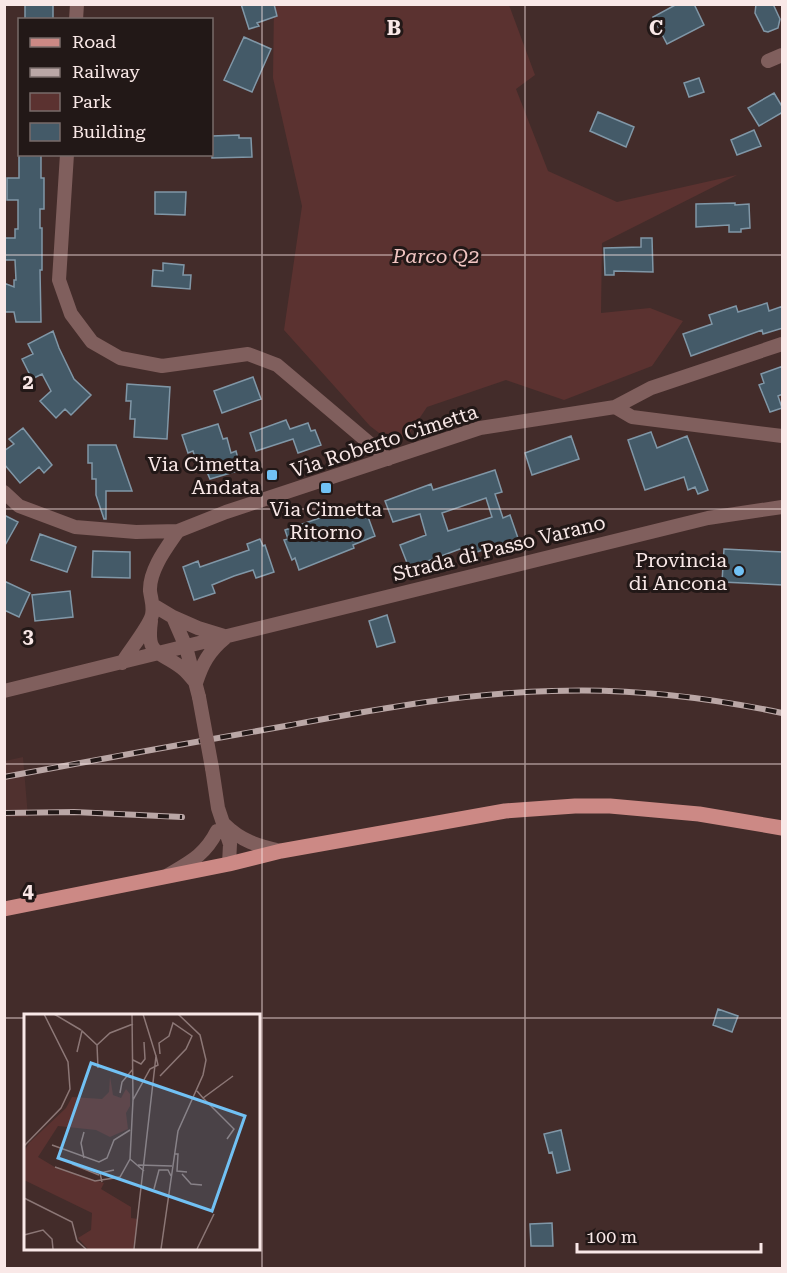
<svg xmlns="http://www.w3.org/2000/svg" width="787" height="1273" font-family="'Roboto Serif',serif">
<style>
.built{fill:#50312f}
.green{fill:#5b3230}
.building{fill:#445a68;stroke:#8097a7;stroke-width:1.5;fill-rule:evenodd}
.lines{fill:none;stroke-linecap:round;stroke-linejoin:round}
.minor{stroke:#805f5d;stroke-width:14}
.major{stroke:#cc8985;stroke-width:15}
.rail-casing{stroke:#baa7a6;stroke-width:6}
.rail{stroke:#221817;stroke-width:4;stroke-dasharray:11;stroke-linecap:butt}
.minor-bridge{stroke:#805f5d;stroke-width:14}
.grid{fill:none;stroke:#f9e8e7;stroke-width:1.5;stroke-opacity:0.55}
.poi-dot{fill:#71c1f4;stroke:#221817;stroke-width:2}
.labels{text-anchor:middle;stroke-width:6;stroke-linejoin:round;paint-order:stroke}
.park-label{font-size:20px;font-style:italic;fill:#f1c5c2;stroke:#221817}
.street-label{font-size:20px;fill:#f9e8e7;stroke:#221817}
.poi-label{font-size:20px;fill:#f9e8e7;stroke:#221817;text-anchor:end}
.inset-road{fill:none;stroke:#8c7776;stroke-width:1.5}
.view{fill:#71c1f4;fill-opacity:0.15;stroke:#71c1f4;stroke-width:3}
.inset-edge{fill:none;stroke:#f9e8e7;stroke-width:3}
.grid-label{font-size:20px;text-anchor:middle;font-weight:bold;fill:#f9e8e7;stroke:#221817;stroke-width:6;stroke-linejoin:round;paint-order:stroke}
</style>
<rect width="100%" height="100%" fill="#432c2a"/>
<path class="built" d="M23 757 28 817H5V761Z"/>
<path class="green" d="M274 5H509L535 75 516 89 548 171 617 202 737 175 602 243 601 313 650 308 683 321 652 366 564 400 506 380 427 407 409 434 391 442 370 426 284 330 302 206 273 78Z"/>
<path class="building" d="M25 4H53V19L25 20Z
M241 4H274L277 16 257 23 259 26 249 29Z
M677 4H694L704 25 667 44 653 17Z
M756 4H773L780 19 778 28 768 32 764 31 755 13Z
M244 37 271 49 252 92 224 80Z
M699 78 704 92 689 97 684 83Z
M774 93 783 108V112L759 126 748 108Z
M598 112 634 127 626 147 590 131Z
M754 130 761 146 737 155 731 140Z
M239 135V138H251L252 157 212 158V136Z
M19 154H41V178H44V209H40V228H42V270H40L41 322H16L14 312H4V283L14 287V280H16L15 260H5V238H15V229H18V200H7V178H19Z
M155 192H186L185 215 155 214Z
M735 203V205L749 204 750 228 741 229V232H729V225L696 227V204Z
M641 238H652L653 272 614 271V275H605L604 248 641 247Z
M163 263 184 265 183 275H191L190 289 152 286 153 270 163 271Z
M767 303 769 311 783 306V328L763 334 762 330 691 356 683 334 712 324 709 315 736 306 738 312Z
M53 331 59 348 74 379 91 395 71 415 65 409 56 418 40 401 51 391 42 374 32 379 22 359 33 354 28 344Z
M783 366V394L778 396 782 408 770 412 759 385 764 383 761 374Z
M253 377 261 399 222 413 214 391Z
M127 384 170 387 167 439 134 437 135 419H130L131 401H126Z
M286 420 290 429 308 423 311 431 315 430 321 445 298 453 293 439 256 451 250 433Z
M218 424 223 439 227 438 231 453 236 451 241 470 210 479 204 465 198 467 193 451 188 453 182 435Z
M23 428 52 465 44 473 39 467 20 483 4 464V451L14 444 9 439Z
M651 432 657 448 687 436 708 490 698 494 695 487 688 490 684 477 645 490 628 440Z
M571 436 579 459 532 475 525 453Z
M88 445H116L132 491H106V519H104L96 495V479H92V463H88Z
M495 470 502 492 495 494 503 518 510 515 518 538 471 554 468 546 409 568 400 545 426 535 420 514 393 522 385 501 431 484 433 490ZM486 498 492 517 448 531 442 513Z
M363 503 375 536 353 545 354 548 299 570 295 558 292 560 284 540 288 539 285 530Z
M4 515 18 522 4 547Z
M40 534 76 547 67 572 31 560Z
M260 539 263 546 265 545 274 572 256 578 253 570 234 576 212 585 215 593 194 600 183 567 198 561 200 567 249 550 247 544Z
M724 549 783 552V585L722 582Z
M93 551 130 552V578L92 577Z
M4 581 30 593 19 617 4 610Z
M70 591 73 617 35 621 32 595Z
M387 615 395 642 377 647 369 621Z
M718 1009 738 1016 732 1032 713 1025Z
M561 1130 570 1170 557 1173 552 1152 549 1153 544 1134Z
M552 1223 553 1246H531L530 1224Z"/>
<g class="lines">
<path class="minor" d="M76 20 77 4
M768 61 782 55
M67 154 59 280 71 314 92 342 120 358 162 366 248 354 277 365 388 459
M615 407 632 417 782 436
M4 492 19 506 75 527 136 532 178 531 226 512 480 428 615 407 651 388 782 344
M153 605 173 617 186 647 199 697
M173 617 198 628 224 636
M151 621C146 657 159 650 182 668 187 672 191 677 195 682
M122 663C129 651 149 627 152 615 154 606 151 599 150 591 149 570 167 547 178 531
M196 683C202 664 209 651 225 638
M4 691 708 518 782 507
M212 768 218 808 230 844 229 864
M224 824C241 841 258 846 281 851
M168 875C190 862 205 855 217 831"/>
<path class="major" d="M4 909 229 864 281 851 505 811 575 806H610L699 814 782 828"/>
<defs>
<path id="rail" d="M4 777C100 759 195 742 291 725 378 709 464 693 552 691 629 688 707 697 782 713
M4 813 74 812 182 817"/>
</defs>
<use href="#rail" class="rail-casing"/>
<use href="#rail" class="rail"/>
<path class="minor-bridge" d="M199 697 212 768"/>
</g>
<path class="grid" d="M262 4V1268M525 4V1268M4 255H782M4 509H782M4 764H782M4 1018H26M258 1018H782"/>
<g class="poi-dot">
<rect x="266" y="469" width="12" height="12" rx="3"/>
<rect x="320" y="482" width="12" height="12" rx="3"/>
<circle cx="739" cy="571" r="6"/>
</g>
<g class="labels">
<g class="park-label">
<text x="436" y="263">Parco Q2</text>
</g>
<g class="street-label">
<text transform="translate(384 441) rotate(-18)" y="7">Via Roberto Cimetta</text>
<text transform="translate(499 548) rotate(-14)" y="7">Strada di Passo Varano</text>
</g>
<g class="poi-label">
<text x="260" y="471">Via Cimetta<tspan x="260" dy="23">Andata</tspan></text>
<text x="326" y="516" text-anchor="middle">Via Cimetta<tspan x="326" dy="23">Ritorno</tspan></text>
<text x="727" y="567">Provincia<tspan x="727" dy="23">di Ancona</tspan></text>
</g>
</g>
<g transform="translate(24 1014)">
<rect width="236" height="236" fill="#432c2a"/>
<path d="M86 62 89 81 97 84 102 75 106 80V92L102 99 104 115 86 123 72 116 34 112 14 143 34 155 80 169 77 175 107 193V204L114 205 109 235H64L54 224 67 216 68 199 0 166V138L5 129 42 94 48 83 78 85 85 78Z" fill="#5b3230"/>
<path class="inset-road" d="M30 0 57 16M108 0 109 86M73 31 74 54M53 38 58 17 73 31 86 19 109 10M136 40 135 29 145 22 149 9 168 22 162 35 136 62M109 46 117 50 121 45 120 28M173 77 179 84 209 62M96 79 98 68 109 55M179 84 210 115 203 125M28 131 75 148 83 144 90 126 106 116M0 132 37 94 46 75 44 48 20 0M150 140H154L153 157 163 158M60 144 57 129 60 118M106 145 120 157M48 150 75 161M114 151 148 152M31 153 71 167 96 163 106 145 109 86 126 55 134 51 132 42M158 160 167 170 178 171M78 168 76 159 90 156M130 175 135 156H144L147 162M0 184 48 208 53 227 62 235M0 221 19 216 28 225 29 235M110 235 132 42 119 0M137 235 154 117 179 61 182 46 176 21 154 0M173 235 190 200"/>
<path class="view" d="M67 49 221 102 188 197 34 144Z"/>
<rect width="236" height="236" class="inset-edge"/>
</g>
<g class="grid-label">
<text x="394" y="35">B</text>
<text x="656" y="35">C</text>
<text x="28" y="389">2</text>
<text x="28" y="643">3</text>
<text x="28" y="898">4</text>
</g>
<rect width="787" height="1273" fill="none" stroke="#f9e8e7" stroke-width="12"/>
<rect x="18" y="18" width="195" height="138" fill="#221817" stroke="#786b6a" stroke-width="1.5"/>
<rect x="30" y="38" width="30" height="9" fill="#cc8985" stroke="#786b6a" stroke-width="1.5"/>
<text x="72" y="48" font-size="18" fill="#f9e8e7">Road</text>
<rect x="30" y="68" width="30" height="9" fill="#baa7a6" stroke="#786b6a" stroke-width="1.5"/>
<text x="72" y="78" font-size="18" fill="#f9e8e7">Railway</text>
<rect x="30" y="93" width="30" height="18" fill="#5b3230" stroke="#786b6a" stroke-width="1.5"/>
<text x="72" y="108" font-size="18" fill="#f9e8e7">Park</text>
<rect x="30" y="123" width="30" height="18" fill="#445a68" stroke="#786b6a" stroke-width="1.5"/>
<text x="72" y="138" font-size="18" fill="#f9e8e7">Building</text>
<path d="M577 1243v9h184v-9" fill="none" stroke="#f9e8e7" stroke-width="3"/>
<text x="586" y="1243" font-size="18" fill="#f9e8e7" stroke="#221817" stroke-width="4.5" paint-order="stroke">100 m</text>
</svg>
